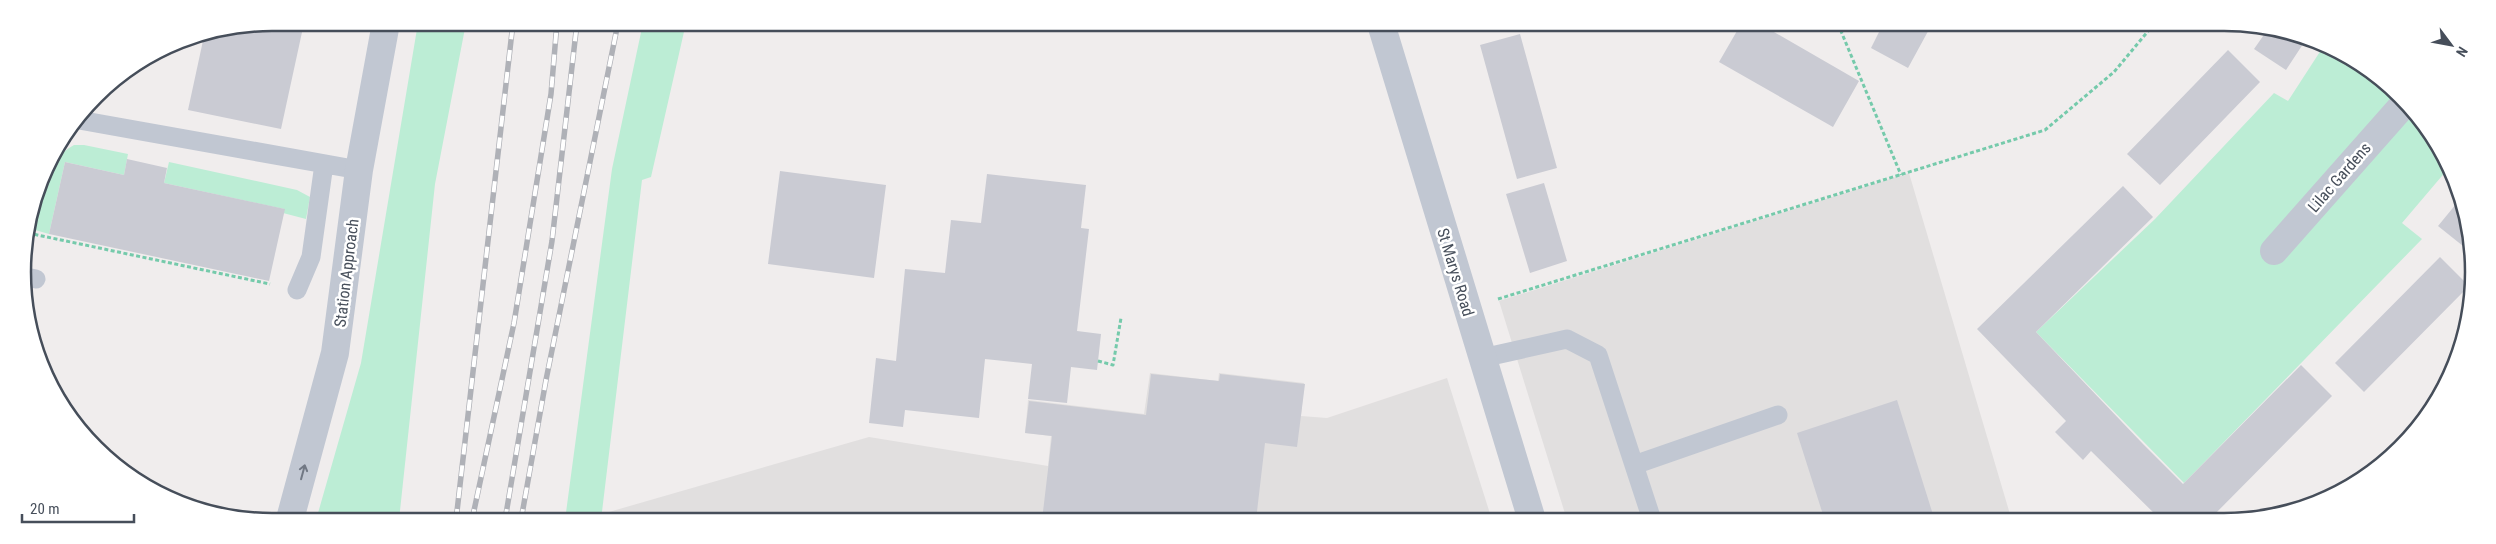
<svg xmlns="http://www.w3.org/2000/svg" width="2496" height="544" font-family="'Roboto Condensed',sans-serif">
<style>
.education{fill:#e1dfdf}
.green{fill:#bcedd5}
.building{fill:#cacbd3}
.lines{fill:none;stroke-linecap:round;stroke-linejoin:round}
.path{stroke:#75caab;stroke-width:3;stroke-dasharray:4 2.5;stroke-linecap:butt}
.lane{stroke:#c1c7d2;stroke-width:19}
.street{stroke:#c1c7d2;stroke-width:28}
.rail-casing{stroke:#afb1b7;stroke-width:5.5}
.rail{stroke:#fff;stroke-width:4;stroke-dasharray:11;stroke-linecap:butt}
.oneway{stroke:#717884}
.labels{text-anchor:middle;stroke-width:5;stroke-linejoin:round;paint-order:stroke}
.street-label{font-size:16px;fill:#464e5a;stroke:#fff}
.rim{fill:none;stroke:#464e5a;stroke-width:2.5}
</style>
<rect width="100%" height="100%" fill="#f0eded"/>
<path class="education" d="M1909 173 2012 521 1567 520 1499 301Z
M1150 373 1218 381 1219 373 1304 383 1301 416 1327 418 1447 378 1492 520H602V514L869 437 1048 466 1051 436 1025 433 1028 400 1144 414Z"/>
<path class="green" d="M418 23H466L435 184 399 520 341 519 318 513 361 363Z
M643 23H686L651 177 642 180 601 520H565L612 169Z
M2323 47 2348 56 2422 120 2447 170 2402 223 2422 239 2184 483 2036 332 2155 219 2274 93 2288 101Z
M74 145H84L128 154 124 175 65 162 49 234 35 230C42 194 39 165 74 145Z
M169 162 297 190 310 197 306 219 283 213 284 209 164 183Z"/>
<path class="building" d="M272 22 304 23 281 129 188 110 204 36Z
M1254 24H1291L1255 31Z
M1741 24H1760L1859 81 1833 127 1719 62Z
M1883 24H1932L1908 68 1871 48Z
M2268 29 2305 41 2286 70 2254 49Z
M1520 34 1557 168 1517 179 1480 45Z
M2228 50 2260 82 2160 185 2127 154Z
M127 159 167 168 164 183 285 209 269 281 49 234 65 162 124 175Z
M780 171 886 185 874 278 768 264Z
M987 174 1086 185 1081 228 1089 229 1077 331 1101 334 1097 370 1071 367 1067 403 1028 399 1032 364 985 359 979 418 905 410 903 427 869 423 876 358 896 361 905 269 945 273 951 220 981 223Z
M1544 183 1567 261 1530 273 1506 194Z
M2123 186 2153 217 2036 332 2143 444 2183 484 2301 365 2332 396 2208 521H2162L2091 451 2083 460 2055 432 2066 421 1977 329Z
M2461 198 2465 207 2468 250 2438 226Z
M2440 257 2469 286 2364 392 2335 363Z
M1151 374 1219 381 1220 374 1305 384 1297 447 1265 443 1256 520H1183L1121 513 1120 520H1042L1052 436 1025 433 1029 401 1146 415Z
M1897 400 1935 521H1825L1797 433Z"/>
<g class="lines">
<path class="path" d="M1838 24 1901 175
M28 233 270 284
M1498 299 2045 130 2114 72 2154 24
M1098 361 1113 365 1121 318"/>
<path class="lane" d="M79 120 359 170
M26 277 36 279
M297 290 311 257 324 164
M1482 358 1567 339 1598 355 1652 520
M1634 465 1778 415"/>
<path class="street" d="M1381 24 1532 520
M2274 251 2404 104
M290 519 335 353 359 170 386 23"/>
<defs>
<path id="rail" d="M456 520 513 23
M472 520 514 323 551 94 557 23
M505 520 552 241 577 23
M521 520 546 380 618 23"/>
</defs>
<use href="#rail" class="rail-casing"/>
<use href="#rail" class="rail"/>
</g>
<defs><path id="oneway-shaft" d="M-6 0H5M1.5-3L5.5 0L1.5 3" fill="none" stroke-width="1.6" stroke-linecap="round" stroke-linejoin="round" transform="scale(1.25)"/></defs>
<use class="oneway" href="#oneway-shaft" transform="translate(303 472) rotate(-75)"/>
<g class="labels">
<g class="street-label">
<text transform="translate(2339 177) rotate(-49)" y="6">Lilac Gardens</text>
<text transform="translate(1456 272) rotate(73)" y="6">St Marys Road</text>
<text transform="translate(346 273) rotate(-83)" y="6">Station Approach</text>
</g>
</g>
<path d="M0 0H2496V544H0ZM272 31H2224A241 241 0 0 1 2465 272V272A241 241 0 0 1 2224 513H272A241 241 0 0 1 31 272V272A241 241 0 0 1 272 31Z" fill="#fff" fill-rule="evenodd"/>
<path class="rim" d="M272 31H2224A241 241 0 0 1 2465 272V272A241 241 0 0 1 2224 513H272A241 241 0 0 1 31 272V272A241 241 0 0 1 272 31Z"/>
<g transform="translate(2451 45) rotate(122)" stroke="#ffffff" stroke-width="4" paint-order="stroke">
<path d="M0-4L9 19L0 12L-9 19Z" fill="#464e5a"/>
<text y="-8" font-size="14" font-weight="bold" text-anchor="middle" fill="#464e5a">N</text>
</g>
<path d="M22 514v8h112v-8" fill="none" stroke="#464e5a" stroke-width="2.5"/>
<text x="30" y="514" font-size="15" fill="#464e5a" stroke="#ffffff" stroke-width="4" paint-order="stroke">20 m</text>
</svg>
